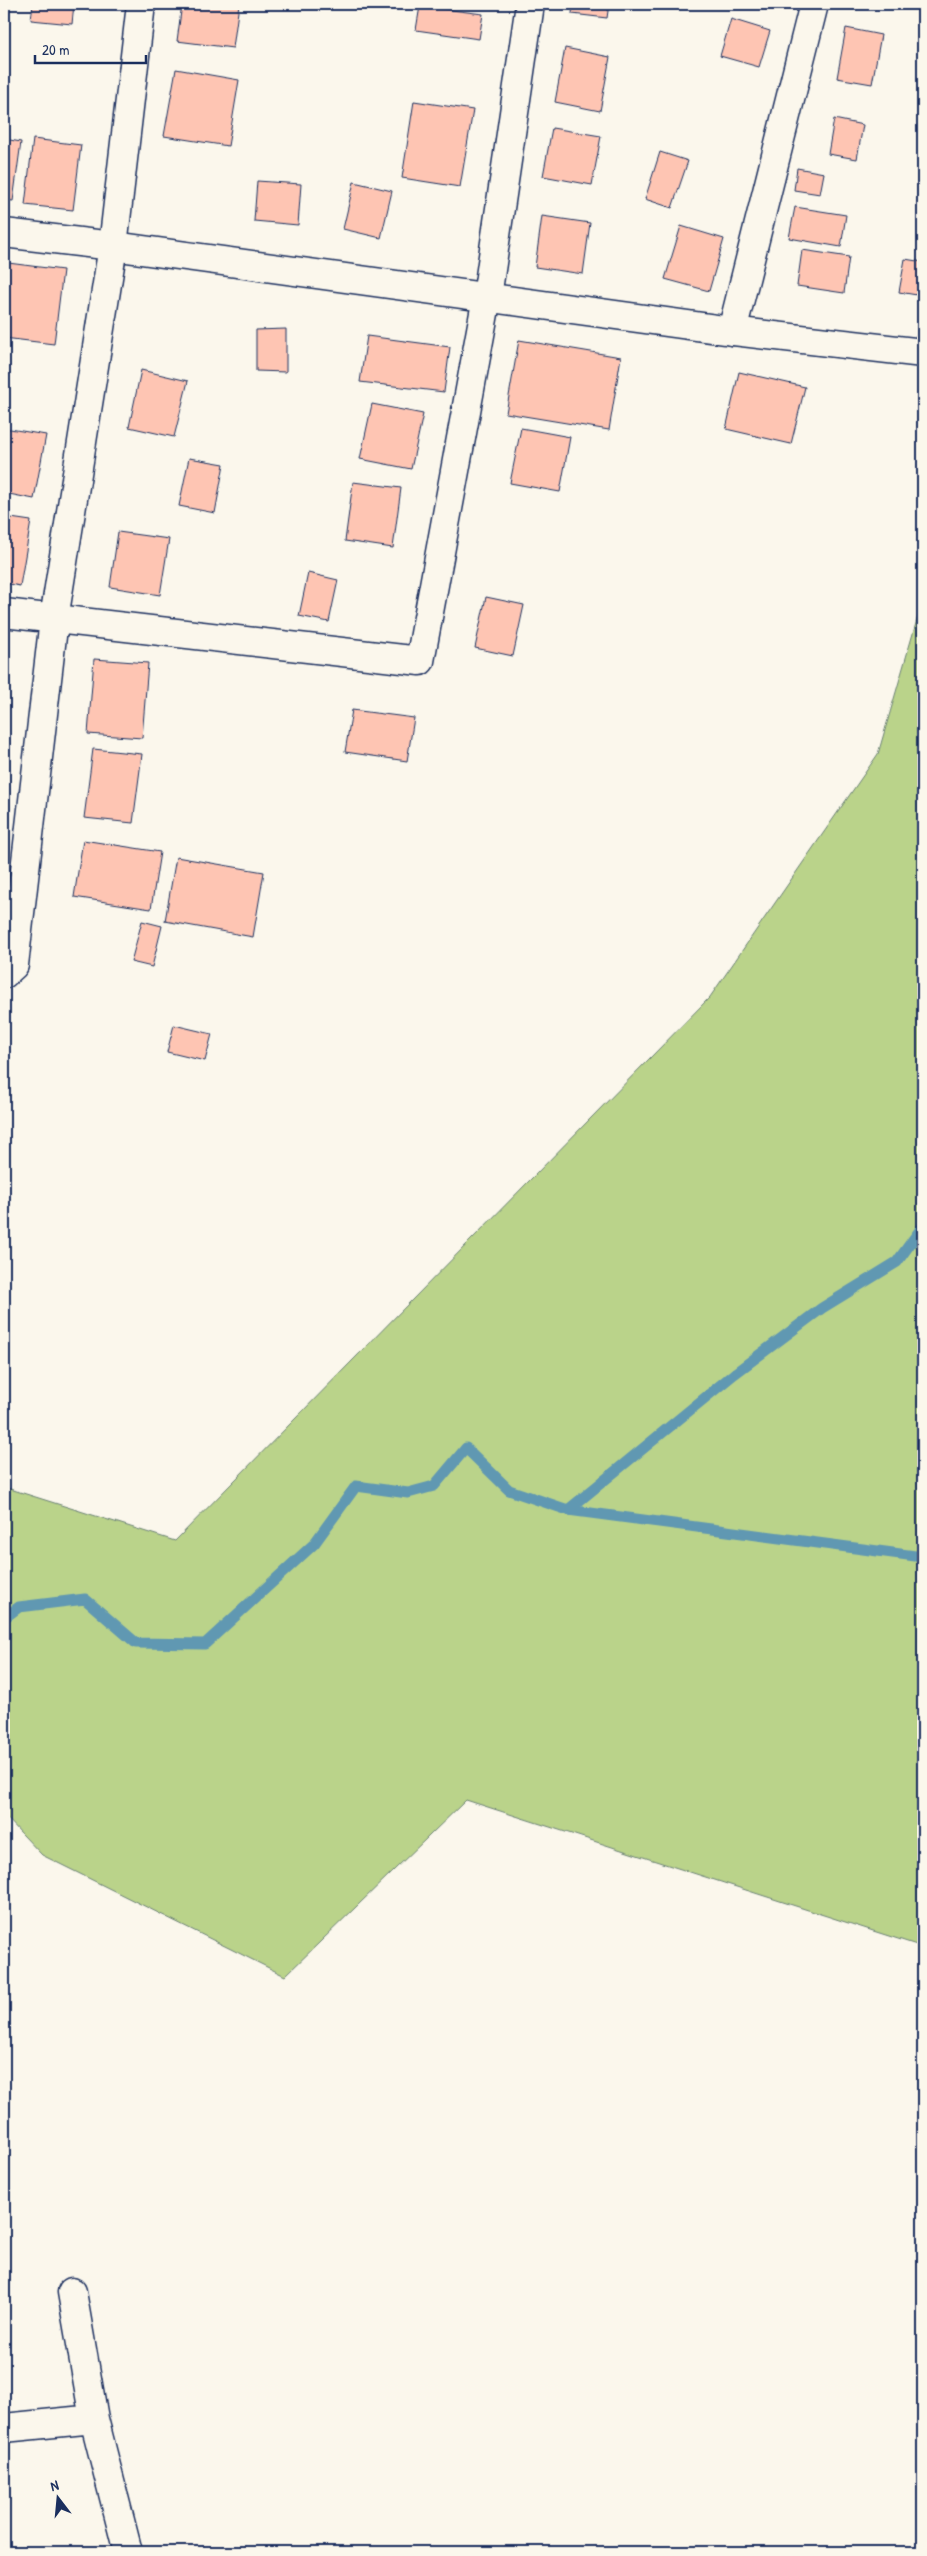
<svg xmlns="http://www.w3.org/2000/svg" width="927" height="2556" font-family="'Patrick Hand',sans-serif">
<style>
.green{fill:#bad38a;stroke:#6a8174}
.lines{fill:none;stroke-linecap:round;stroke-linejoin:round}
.stream{stroke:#6098b2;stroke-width:11}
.building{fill:#fec5b3;stroke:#1b2f5e}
.street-casing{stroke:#1b2f5e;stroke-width:31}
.secondary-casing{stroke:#1b2f5e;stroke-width:31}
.street{stroke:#fbf7ec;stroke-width:28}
.secondary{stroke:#fbf7ec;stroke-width:28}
</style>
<rect width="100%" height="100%" fill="#fbf7ec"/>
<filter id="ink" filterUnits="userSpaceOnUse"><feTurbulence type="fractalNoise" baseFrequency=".02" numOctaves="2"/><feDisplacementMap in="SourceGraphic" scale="10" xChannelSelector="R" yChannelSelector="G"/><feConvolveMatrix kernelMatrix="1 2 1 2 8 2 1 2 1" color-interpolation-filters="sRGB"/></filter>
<g filter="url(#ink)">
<path class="green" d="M923 599V1947L466 1800 285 1976 42 1855 4 1815V1482L7 1488 175 1541 710 997 878 754Z"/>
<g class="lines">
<path class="stream" d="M568 1510 923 1557
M4 1618 19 1607 85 1599 136 1643 205 1644 314 1544 356 1486 408 1493 434 1486 466 1448 509 1490 568 1510 734 1374 822 1308 897 1262 923 1226"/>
</g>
<path class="building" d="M33 4H74L72 24 31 20Z
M182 4H239L233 48 177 41Z
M573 4H609L607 18 572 14Z
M420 6 483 14 479 39 416 30Z
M731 19 770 31 759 67 720 56Z
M846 28 881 35 872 84 837 78Z
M565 48 610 57 600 111 555 102Z
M176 69 239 80 228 146 164 136Z
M414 101 473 110 460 187 402 178Z
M834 119 863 125 857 159 828 154Z
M552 128 601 136 592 185 543 176Z
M4 139 21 142 13 201 4 200Z
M33 139 81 145 73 210 25 205Z
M660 152 688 161 672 208 645 199Z
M797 168 824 173 820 194 794 190Z
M257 181 301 184 298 225 254 221Z
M354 182 392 191 381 238 343 229Z
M795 207 846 215 841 247 789 238Z
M542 216 590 223 583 274 535 267Z
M681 226 724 239 709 291 665 279Z
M802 250 849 257 844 293 797 286Z
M905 259 923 262V296L899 292Z
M8 263 63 270 54 344 4 338V297Z
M286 329V372L256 371V330Z
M367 336 450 347 444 392 360 382Z
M519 340 621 357 609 430 506 413Z
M141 370 188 381 174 437 129 427Z
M739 372 805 387 791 444 726 429Z
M372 404 423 414 411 469 360 459Z
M4 428 46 435 34 499 4 493Z
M521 428 570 437 560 492 510 483Z
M189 458 224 464 215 513 179 506Z
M353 482 401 488 393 548 345 541Z
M4 517 31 521 20 586 4 583Z
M118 532 169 539 160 595 110 587Z
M308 573 338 580 329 622 299 616Z
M486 597 524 605 513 656 475 648Z
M94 659 148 663 142 738 88 734Z
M352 710 414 718 407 761 345 752Z
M93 749 142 754 133 823 84 818Z
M83 840 160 852 151 909 74 897Z
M176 857 264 872 253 937 165 921Z
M142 921 162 926 152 967 131 962Z
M174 1025 212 1034 205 1061 167 1052Z"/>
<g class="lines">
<defs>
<path id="street" d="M732 331 814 4
M4 613 420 661 487 297 530 4
M4 974 14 965 54 619 113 246 141 4
M72 2292 94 2419 128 2552
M4 2428 94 2419"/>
<path id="secondary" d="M4 233 113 246 732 331 923 353"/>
</defs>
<use href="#street" class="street-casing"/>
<use href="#secondary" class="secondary-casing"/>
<use href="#street" class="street"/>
<use href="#secondary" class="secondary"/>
</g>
</g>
<rect width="927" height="2556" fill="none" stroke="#fbf7ec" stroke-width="20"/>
<rect x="10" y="10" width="907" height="2536" fill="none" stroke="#1b2f5e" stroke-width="2" filter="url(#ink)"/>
<g transform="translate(58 2498) rotate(344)" stroke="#fbf7ec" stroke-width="4" paint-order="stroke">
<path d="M0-4L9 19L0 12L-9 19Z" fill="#1b2f5e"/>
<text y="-8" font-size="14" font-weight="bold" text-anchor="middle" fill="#1b2f5e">N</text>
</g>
<path d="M35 55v8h111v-8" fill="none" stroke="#1b2f5e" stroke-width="2.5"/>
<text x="42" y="55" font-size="15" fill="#1b2f5e" stroke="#fbf7ec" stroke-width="4" paint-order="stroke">20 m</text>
</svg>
